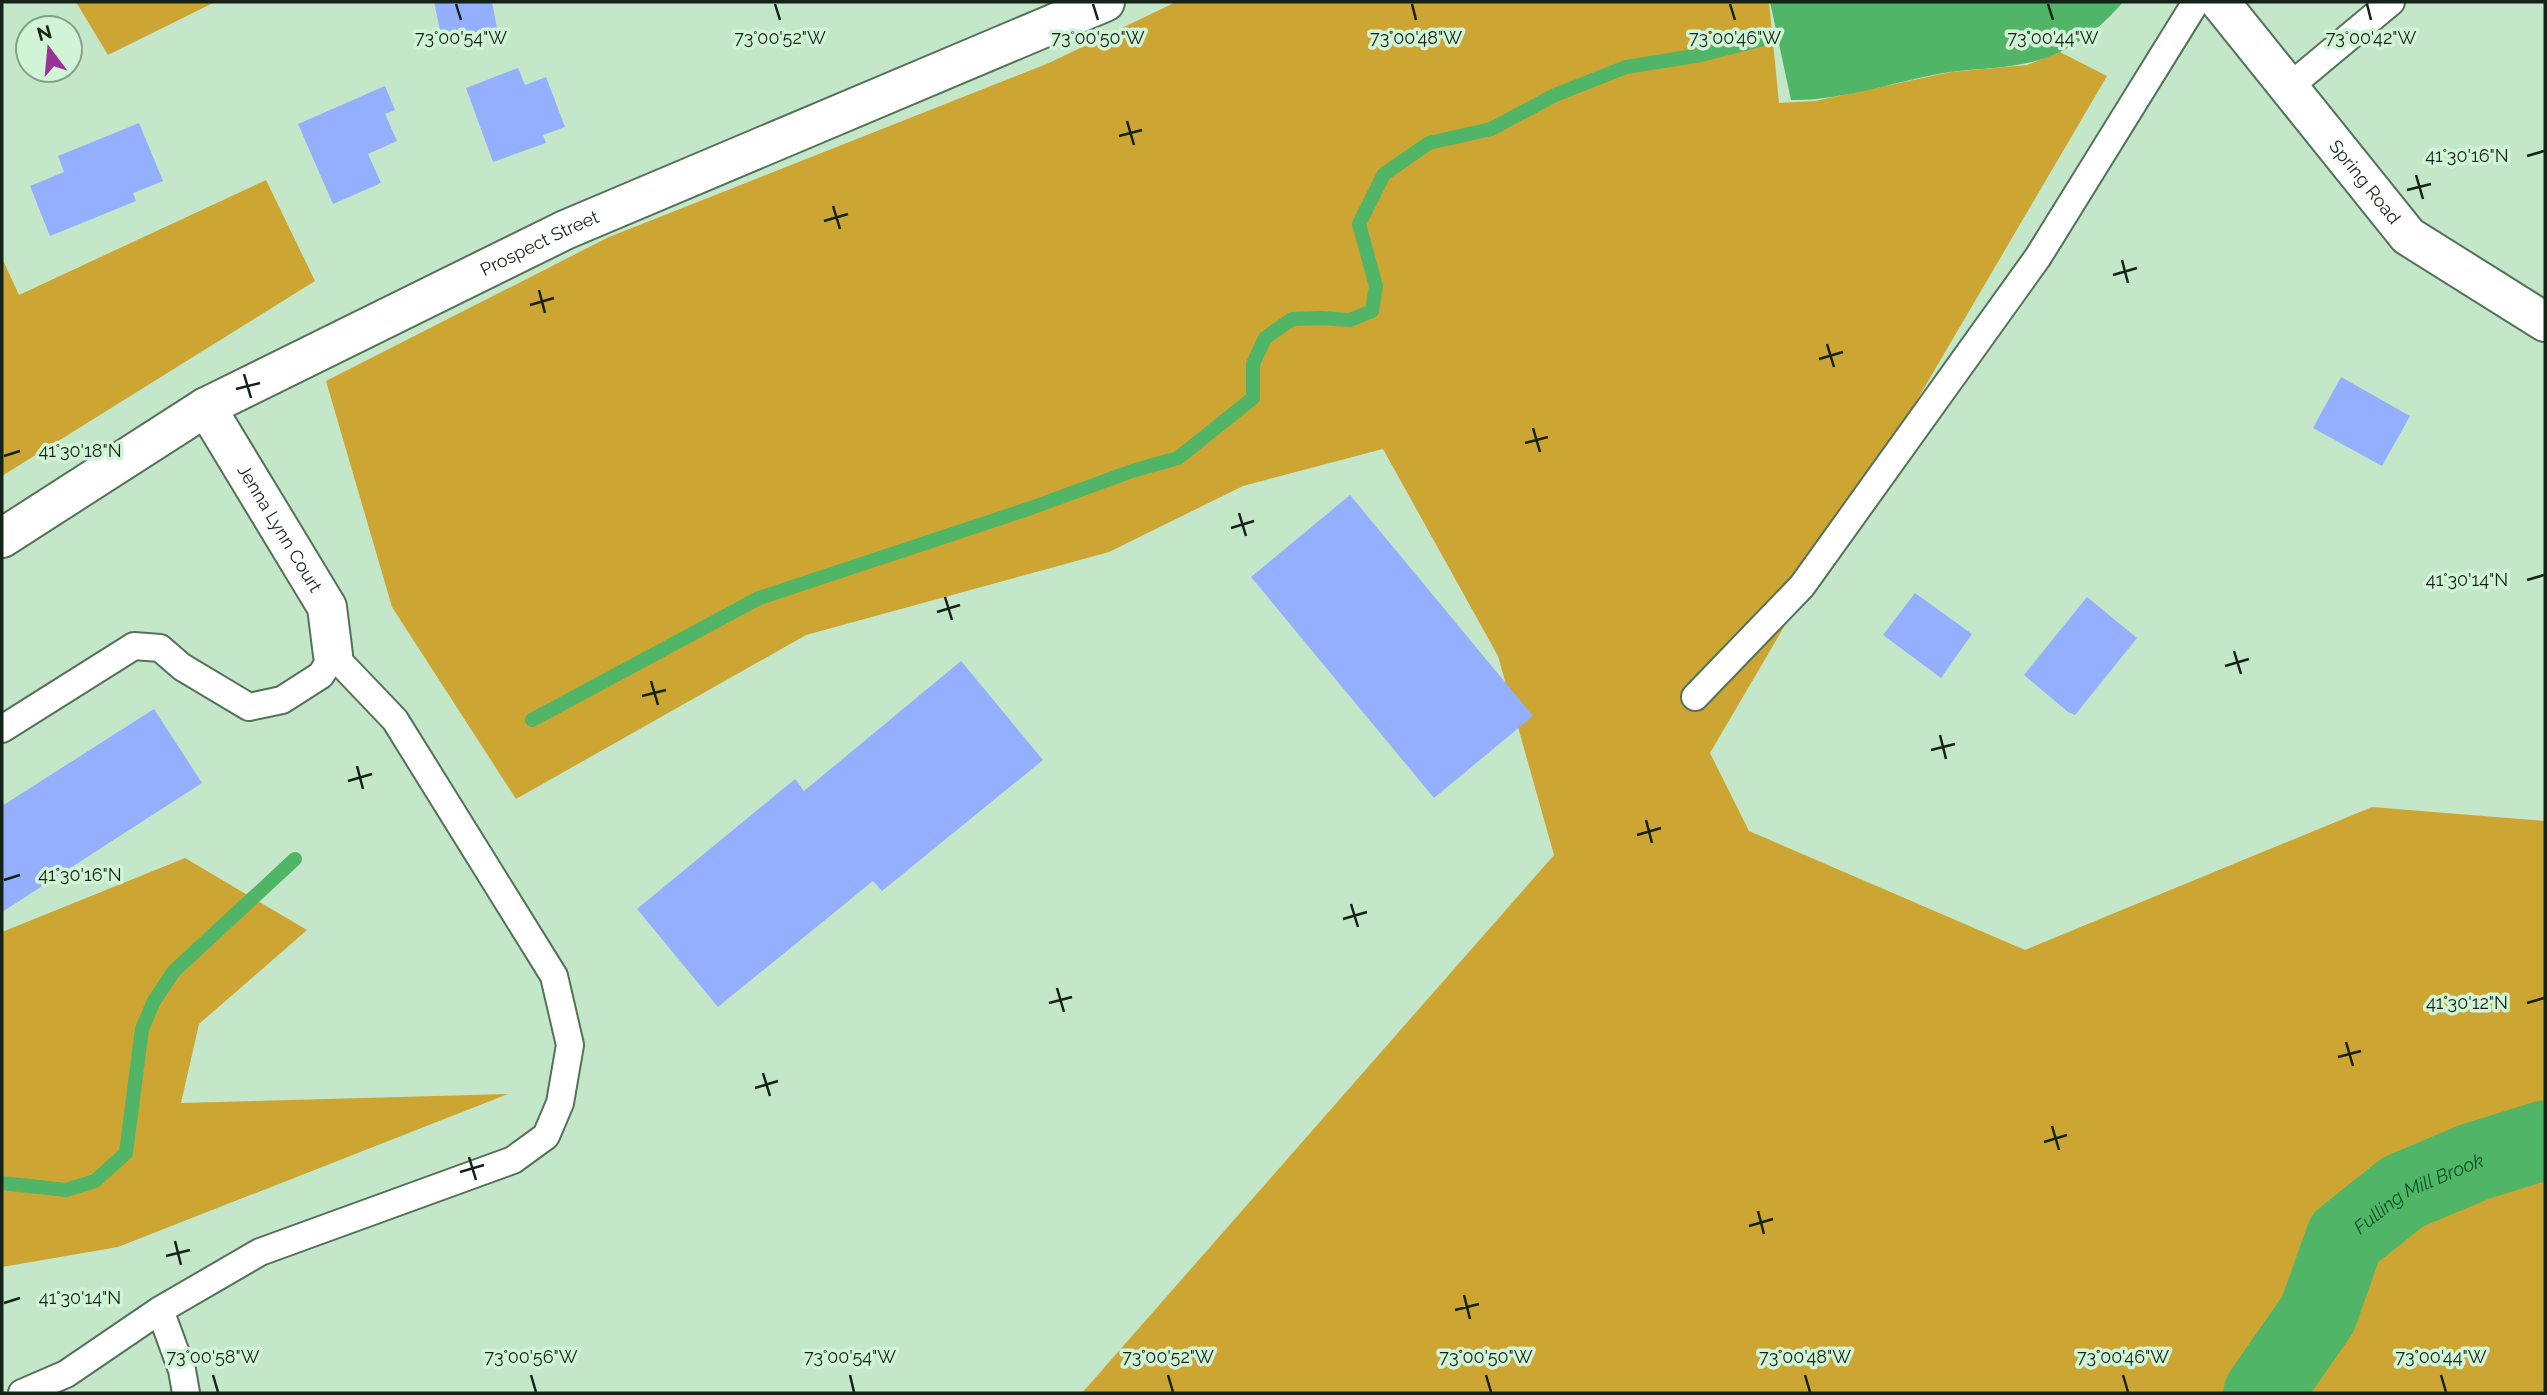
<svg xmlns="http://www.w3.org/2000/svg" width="2547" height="1395" font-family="Raleway,sans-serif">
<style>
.green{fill:#cda532}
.water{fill:#50b567}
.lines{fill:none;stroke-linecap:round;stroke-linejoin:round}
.stream{stroke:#50b567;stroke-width:14}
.river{stroke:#50b567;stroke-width:79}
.building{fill:#93affe}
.lane-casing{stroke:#537258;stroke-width:30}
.street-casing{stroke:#537258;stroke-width:42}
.secondary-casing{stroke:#537258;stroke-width:42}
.lane{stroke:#fff;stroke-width:26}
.street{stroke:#fff;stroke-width:38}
.secondary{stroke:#fff;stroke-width:38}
.ticks{fill:none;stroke:#152217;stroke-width:2.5}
.labels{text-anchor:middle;stroke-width:7;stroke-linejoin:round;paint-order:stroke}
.street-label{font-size:18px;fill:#152217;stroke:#d1f4d6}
.water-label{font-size:19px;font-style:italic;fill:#0a5523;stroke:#d1f4d6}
.ticks-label{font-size:18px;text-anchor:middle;fill:#152217;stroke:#d1f4d6;stroke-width:7;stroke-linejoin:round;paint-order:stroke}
</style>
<rect width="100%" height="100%" fill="#c4e7c9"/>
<path class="green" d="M76 2H215L108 55Z
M1176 2H1769L1779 103 1815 101 1951 72 2027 65 2060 52 2107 76 1710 753 1749 831 2025 950 2372 807 2545 821V1393H1082L1554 855 1498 656 1383 449 1243 486 1109 552 806 635 516 799 392 607 326 381 609 237 1049 63Z
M266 180 315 281 2 476V258L19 295Z
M185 858 307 930 199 1024 181 1103 508 1094 118 1247 2 1267V932Z"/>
<path class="water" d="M1770 2H2123C2105 23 2085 40 2060 52 2025 69 1988 67 1950 72 1898 80 1844 101 1791 100Z"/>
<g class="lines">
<path class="stream" d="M532 720 759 598 1031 508 1132 471 1178 458 1253 398V364L1265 338 1292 319 1321 318 1350 320 1372 311 1376 286 1359 224 1384 174 1429 143 1491 129 1555 95 1626 67 1701 55 1795 31
M2 1183 66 1190 95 1181 126 1153 142 1029 154 1001 174 971 295 859"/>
<path class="river" id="s1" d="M2263 1393 2318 1314 2345 1238 2403 1192 2474 1162 2545 1140"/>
</g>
<path class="building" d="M434 2H492L497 28 442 39Z
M518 68 525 85 546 77 565 127 543 135 546 143 493 162 466 88Z
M385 86 395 110 385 114 397 141 368 154 381 183 333 204 298 124Z
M139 123 163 181 133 193 136 201 50 236 30 186 64 172 58 156Z
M2341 377 2410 416 2382 466 2313 428Z
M1350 495 1533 716 1434 798 1251 577Z
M1915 593 1972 634 1941 678 1883 635Z
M2087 597 2137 638 2075 715 2068 712 2024 675Z
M961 661 1043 760 882 891 873 881 718 1007 637 909 795 779 804 791Z
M154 709 202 783 2 912V806Z"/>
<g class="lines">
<defs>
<path id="lane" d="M2289 87 2391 2
M1695 697 1802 586 2038 257 2196 2
M2 729 134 646 160 648 182 667 249 707 282 700 321 675 333 655 395 720 554 976 570 1045 560 1103 546 1136 513 1160 260 1252 160 1310 66 1374 22 1393
M160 1310 182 1370 186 1393"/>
<g id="street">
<path id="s2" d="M2220 2 2408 236 2545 322"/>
<path id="s3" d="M206 407 327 607 333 655"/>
</g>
<g id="secondary">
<path id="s4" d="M2 538 206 407 565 230 1105 2"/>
</g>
</defs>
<use href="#lane" class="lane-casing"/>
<use href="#street" class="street-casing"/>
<use href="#secondary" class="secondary-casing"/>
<use href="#lane" class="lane"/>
<use href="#street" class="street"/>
<use href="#secondary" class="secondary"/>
</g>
<path class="ticks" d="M456 4 461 20M775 4 780 20M1093 4 1098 20M1412 4 1416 20M1730 4 1735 20M2048 4 2053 20M2367 4 2371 20M1127 121 1134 145M1119 136 1142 130M2527 156 2544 151M2416 175 2423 199M2407 190 2431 184M833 206 840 229M824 221 848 214M2122 260 2128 283M2113 275 2137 268M539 290 545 313M530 305 554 298M1827 344 1834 367M1819 359 1843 352M244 374 251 398M236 389 260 383M1533 428 1540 452M1525 443 1548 437M4 456 20 451M1239 513 1246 536M1231 528 1254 521M2527 580 2544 575M945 597 952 620M937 612 960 605M2234 651 2241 674M2225 666 2249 659M651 681 658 705M642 696 666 690M1940 735 1946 759M1931 750 1955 744M357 766 363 789M348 781 372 774M1646 820 1652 843M1637 835 1661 828M4 880 20 875M1351 904 1358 927M1343 919 1367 912M1057 988 1064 1012M1049 1003 1072 997M2527 1003 2544 998M2346 1042 2353 1066M2338 1057 2361 1051M763 1073 770 1096M755 1088 778 1081M2052 1126 2059 1150M2044 1142 2067 1135M469 1157 476 1180M460 1172 484 1165M1758 1211 1764 1234M1749 1226 1773 1219M175 1241 181 1265M166 1256 190 1250M1464 1295 1470 1319M4 1303 20 1298M1455 1310 1479 1304M213 1375 218 1392M531 1375 536 1392M850 1375 854 1392M1168 1375 1173 1392M1486 1375 1491 1392M1805 1375 1810 1392M2123 1375 2128 1392M2441 1375 2446 1392"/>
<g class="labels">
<g class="street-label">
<text dy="6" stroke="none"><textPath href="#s2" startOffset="231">Spring Road</textPath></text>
<text dy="6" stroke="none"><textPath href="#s4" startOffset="614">Prospect Street</textPath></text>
<text dy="6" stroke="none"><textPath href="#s3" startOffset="142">Jenna Lynn Court</textPath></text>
</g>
<g class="water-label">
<text dy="7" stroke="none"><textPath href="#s1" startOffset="264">Fulling Mill Brook</textPath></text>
</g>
</g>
<g class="ticks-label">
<text x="461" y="44">73°00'54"W</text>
<text x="780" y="44">73°00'52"W</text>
<text x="1098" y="44">73°00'50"W</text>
<text x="1416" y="44">73°00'48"W</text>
<text x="1735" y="44">73°00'46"W</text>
<text x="2053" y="44">73°00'44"W</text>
<text x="2371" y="44">73°00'42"W</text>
<text x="2467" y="162">41°30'16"N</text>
<text x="80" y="457">41°30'18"N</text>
<text x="2467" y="586">41°30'14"N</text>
<text x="80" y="881">41°30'16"N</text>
<text x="2467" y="1009">41°30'12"N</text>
<text x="80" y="1304">41°30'14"N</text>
<text x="213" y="1363">73°00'58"W</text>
<text x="531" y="1363">73°00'56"W</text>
<text x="850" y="1363">73°00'54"W</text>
<text x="1168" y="1363">73°00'52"W</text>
<text x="1486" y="1363">73°00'50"W</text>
<text x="1805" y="1363">73°00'48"W</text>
<text x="2123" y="1363">73°00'46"W</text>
<text x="2441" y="1363">73°00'44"W</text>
</g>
<rect width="2547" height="1395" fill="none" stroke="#152217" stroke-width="7"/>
<g transform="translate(49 49) rotate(344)"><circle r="33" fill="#d1f4d6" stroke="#86a08a" stroke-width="2"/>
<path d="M0-5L12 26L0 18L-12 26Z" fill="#993397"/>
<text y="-10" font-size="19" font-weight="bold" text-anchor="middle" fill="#152217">N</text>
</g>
</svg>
